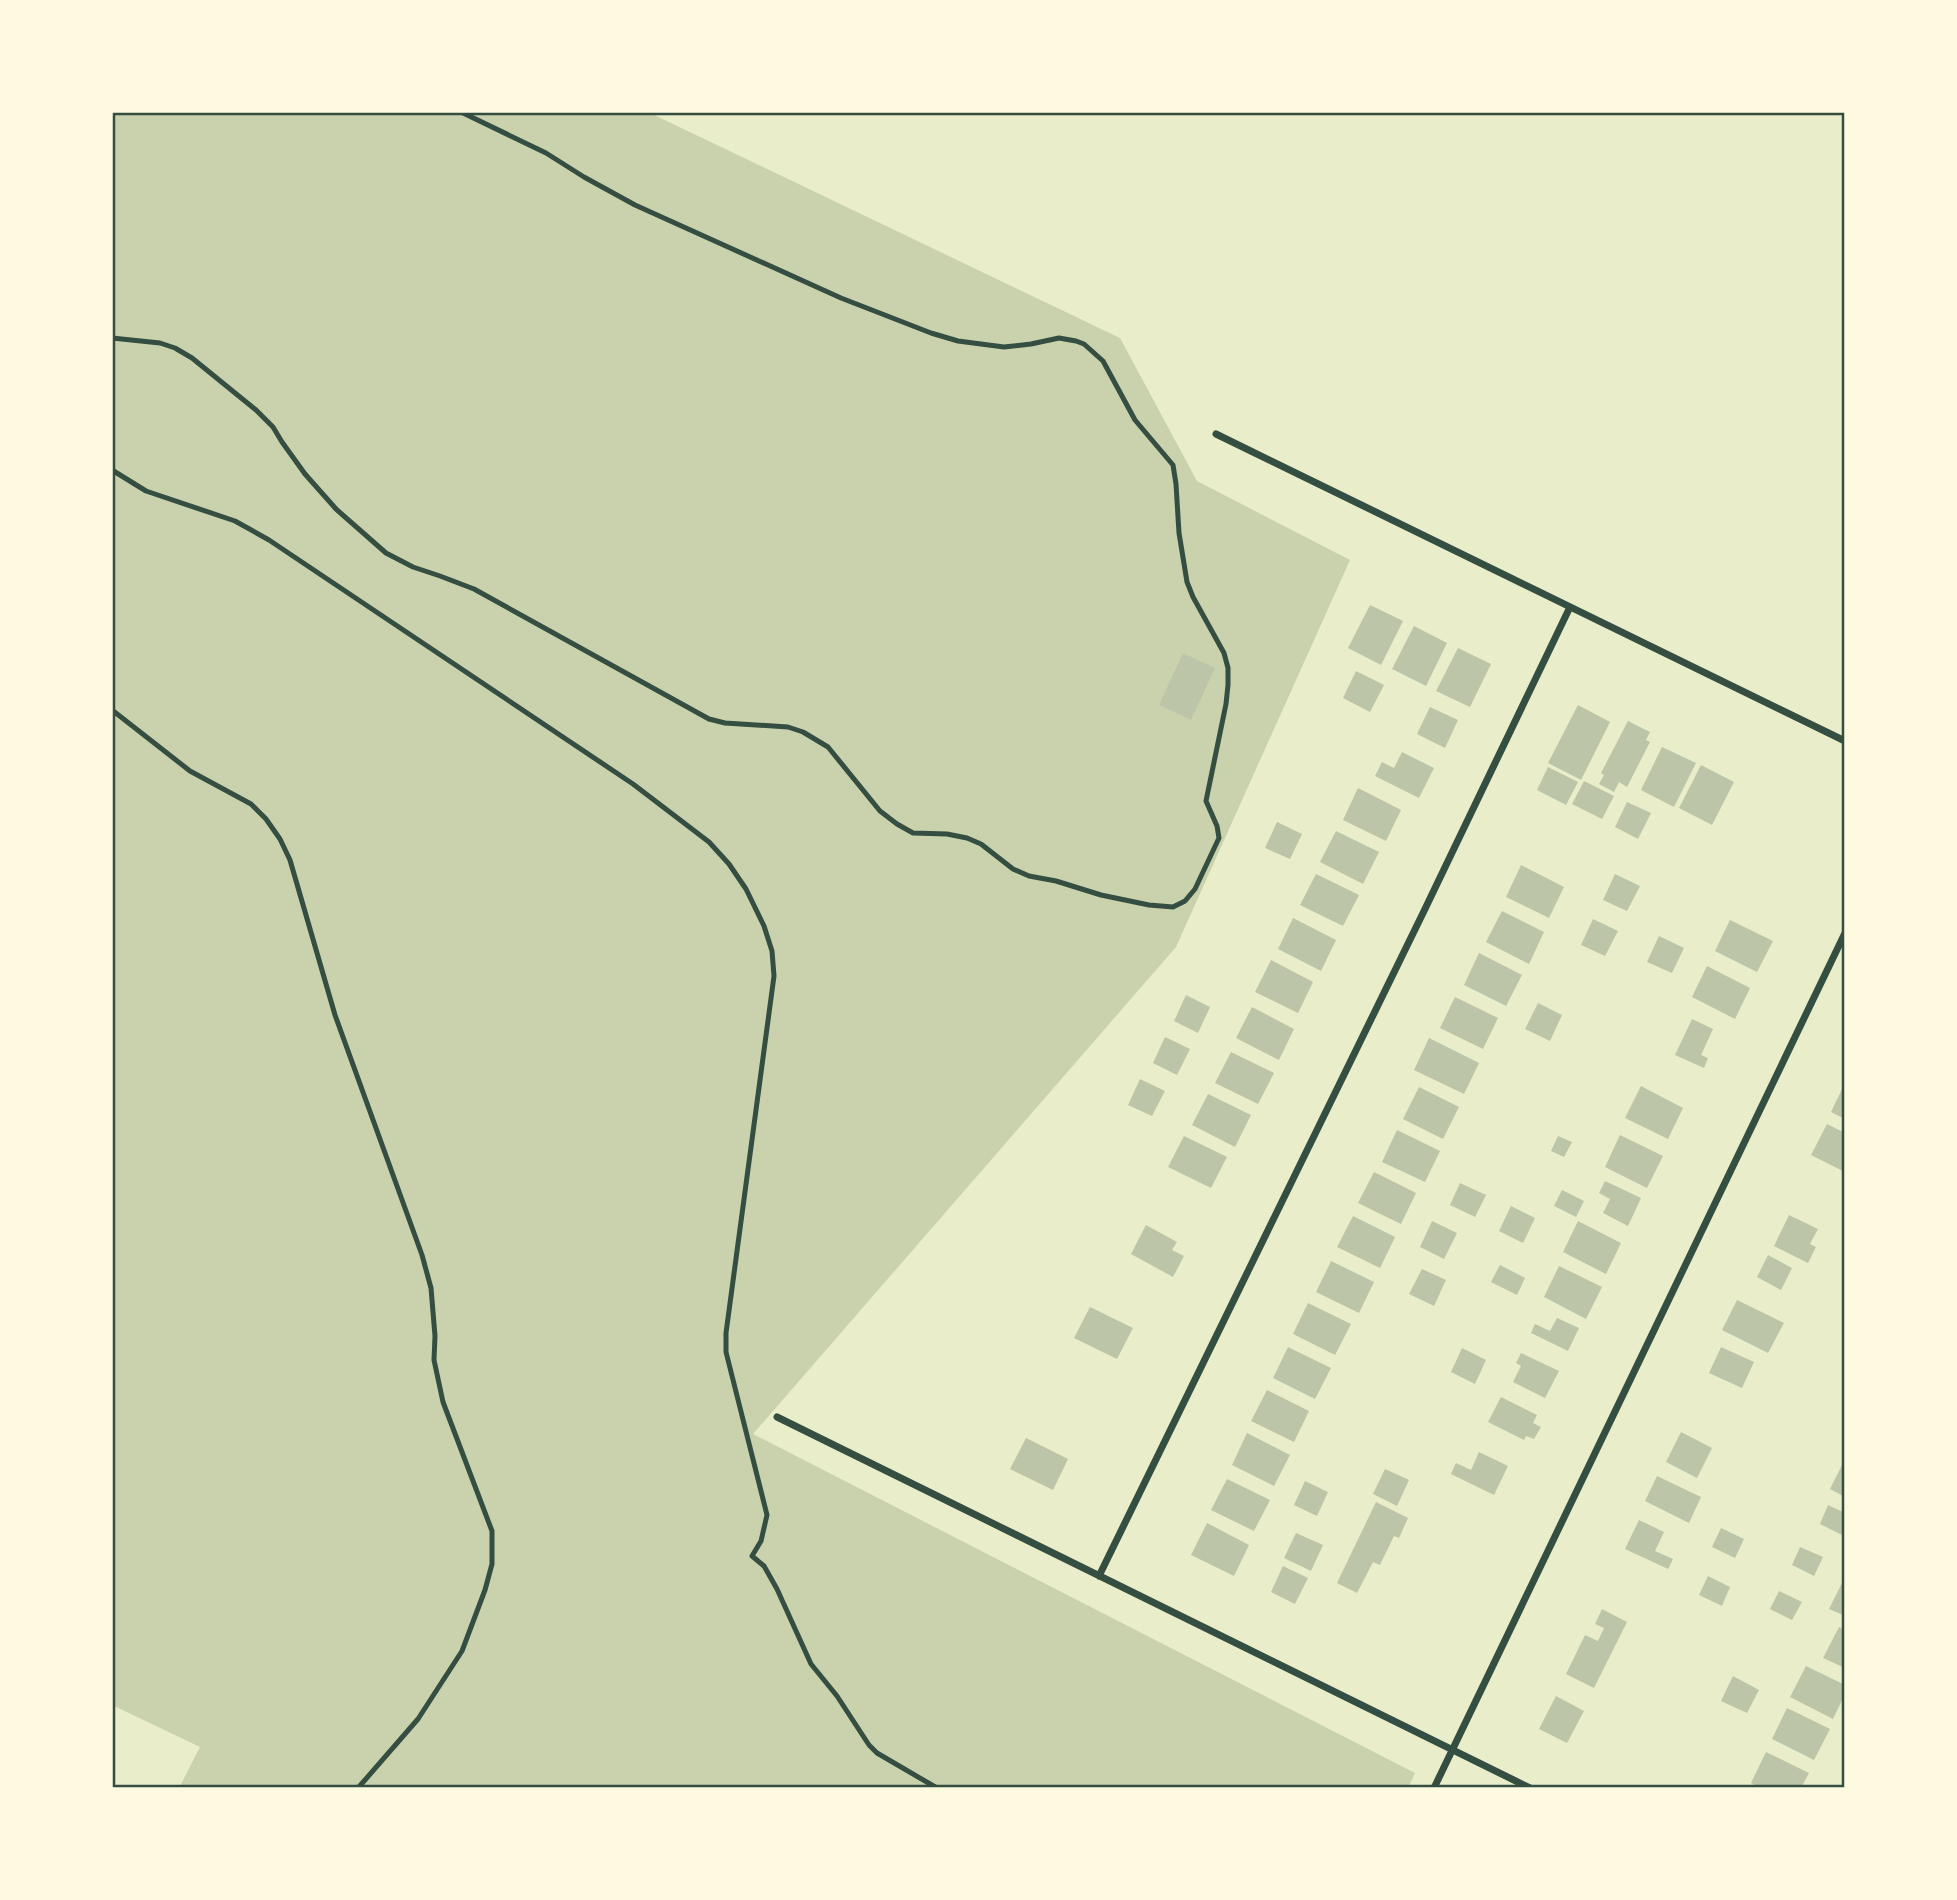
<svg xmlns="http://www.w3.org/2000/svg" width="1957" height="1900" font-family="Figtree,sans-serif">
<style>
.green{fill:#cad2ad}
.building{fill:#bcc5a7}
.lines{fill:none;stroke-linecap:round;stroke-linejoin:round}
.service{stroke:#344e41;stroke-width:5}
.minor{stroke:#344e41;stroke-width:7}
.neatline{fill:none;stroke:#344e41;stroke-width:2.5}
</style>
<rect width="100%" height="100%" fill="#e9edc9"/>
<path class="green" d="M112 112H648L1120 338 1197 481 1350 560 1176 947 753 1434 1415 1773 1408 1788H179L200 1747 112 1705Z"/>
<path class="building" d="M1370 605 1403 621 1381 665 1348 648Z
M1414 626 1447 643 1426 686 1392 669Z
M1458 648 1491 664 1470 707 1436 691Z
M1183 653 1215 668 1191 720 1159 705Z
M1356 671 1384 685 1370 712 1343 698Z
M1578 705 1610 722 1581 780 1548 763Z
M1430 707 1458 720 1445 748 1417 734Z
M1628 721 1650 732 1646 740 1650 742 1627 787 1619 782 1614 792 1599 784 1604 775 1601 773Z
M1662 747 1696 763 1674 807 1641 790Z
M1402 752 1434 768 1419 798 1375 776 1382 762 1394 768Z
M1701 765 1734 782 1712 825 1679 808Z
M1548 767 1578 782 1566 805 1537 790Z
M1584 781 1614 796 1602 819 1572 804Z
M1358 788 1401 810 1386 841 1343 820Z
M1627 802 1651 813 1638 839 1615 827Z
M1277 822 1302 834 1290 859 1265 848Z
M1336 831 1379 852 1363 884 1320 862Z
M1521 865 1564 887 1549 918 1506 897Z
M1316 874 1359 895 1343 926 1300 905Z
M1615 874 1640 886 1627 911 1603 900Z
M1502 911 1544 932 1529 964 1486 942Z
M1293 918 1336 940 1321 971 1278 949Z
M1593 919 1618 931 1605 956 1581 945Z
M1730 920 1773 941 1757 972 1715 951Z
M1659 936 1684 948 1672 973 1647 962Z
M1479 953 1522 975 1506 1006 1464 985Z
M1271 960 1313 982 1298 1013 1255 992Z
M1707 966 1750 988 1735 1019 1692 997Z
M1186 995 1210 1007 1198 1033 1174 1021Z
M1455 997 1498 1018 1483 1049 1440 1028Z
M1538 1003 1562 1015 1550 1041 1525 1029Z
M1252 1007 1294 1029 1279 1060 1236 1038Z
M1692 1019 1713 1029 1701 1055 1708 1058 1704 1068 1675 1055Z
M1165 1037 1190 1049 1177 1075 1153 1063Z
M1429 1038 1479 1063 1464 1094 1414 1070Z
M1231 1052 1274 1073 1258 1104 1215 1083Z
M1140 1079 1165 1091 1152 1116 1128 1105Z
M1845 1083V1119L1831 1112Z
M1641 1086 1683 1108 1668 1139 1625 1118Z
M1419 1087 1459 1107 1443 1139 1403 1119Z
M1208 1094 1251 1115 1235 1147 1192 1125Z
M1827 1124 1845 1133V1172L1811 1155Z
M1397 1130 1440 1151 1425 1182 1382 1162Z
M1620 1135 1663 1156 1647 1188 1605 1167Z
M1184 1136 1227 1157 1211 1188 1168 1167Z
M1558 1136 1572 1142 1564 1157 1551 1151Z
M1374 1172 1416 1193 1401 1224 1358 1203Z
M1605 1181 1641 1198 1628 1226 1603 1213 1610 1199 1599 1193Z
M1460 1183 1486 1195 1475 1217 1450 1205Z
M1562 1190 1584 1201 1576 1217 1554 1206Z
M1511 1206 1535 1218 1523 1243 1499 1231Z
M1789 1215 1818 1229 1810 1244 1816 1247 1808 1263 1774 1246Z
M1353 1216 1395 1237 1380 1268 1337 1247Z
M1432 1221 1457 1233 1444 1259 1420 1247Z
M1578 1221 1621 1243 1606 1274 1563 1252Z
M1146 1225 1177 1242 1172 1250 1184 1256 1173 1277 1131 1254Z
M1768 1255 1792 1268 1781 1290 1757 1277Z
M1331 1261 1374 1282 1359 1313 1316 1292Z
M1500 1265 1525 1278 1517 1295 1491 1282Z
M1559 1266 1602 1287 1586 1319 1544 1297Z
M1422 1269 1446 1280 1434 1306 1409 1294Z
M1737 1300 1784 1323 1768 1353 1722 1330Z
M1308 1303 1351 1324 1335 1355 1293 1334Z
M1090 1307 1133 1328 1117 1359 1074 1338Z
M1557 1318 1579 1328 1568 1351 1531 1333 1535 1324 1550 1331Z
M1288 1347 1331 1368 1315 1399 1273 1378Z
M1721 1347 1754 1362 1742 1388 1709 1373Z
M1462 1348 1486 1360 1475 1384 1451 1372Z
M1521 1353 1559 1371 1545 1398 1513 1382 1521 1366 1516 1363Z
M1267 1390 1309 1411 1294 1442 1251 1421Z
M1501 1397 1537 1415 1533 1423 1541 1427 1534 1439 1526 1436 1524 1440 1488 1422Z
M1681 1432 1712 1448 1697 1478 1666 1462Z
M1247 1433 1290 1455 1274 1486 1232 1465Z
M1026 1438 1068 1459 1053 1490 1010 1469Z
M1479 1452 1508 1466 1494 1495 1451 1474 1456 1463 1471 1470Z
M1845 1459V1497L1830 1489Z
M1385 1469 1409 1480 1397 1506 1373 1494Z
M1657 1476 1701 1497 1689 1523 1645 1501Z
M1227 1479 1270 1500 1254 1531 1211 1510Z
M1305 1481 1328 1492 1317 1516 1294 1505Z
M1376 1502 1408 1518 1399 1538 1394 1536 1380 1565 1373 1562 1357 1593 1337 1583Z
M1828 1505 1845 1513V1529L1842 1535 1820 1524Z
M1639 1520 1664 1532 1655 1551 1673 1559 1668 1569 1625 1549Z
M1207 1523 1249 1545 1234 1576 1191 1555Z
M1721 1528 1744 1539 1735 1558 1712 1547Z
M1296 1533 1323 1545 1311 1571 1284 1558Z
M1800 1547 1823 1557 1814 1576 1792 1565Z
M1283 1566 1308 1578 1295 1604 1271 1592Z
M1708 1576 1730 1587 1722 1606 1699 1595Z
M1843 1581 1845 1582V1616L1829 1609Z
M1779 1591 1802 1602 1792 1620 1770 1609Z
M1602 1609 1627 1622 1594 1688 1566 1674 1585 1635 1598 1641 1604 1628 1595 1624Z
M1839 1627 1845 1630V1668L1823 1658Z
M1806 1666 1845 1685V1694L1833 1719 1790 1697Z
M1733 1676 1759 1690 1747 1713 1721 1701Z
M1556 1696 1584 1711 1567 1743 1539 1729Z
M1787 1708 1830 1729 1814 1760 1772 1739Z
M1766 1752 1809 1773 1801 1788H1760L1751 1783Z"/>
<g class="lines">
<path class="service" d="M112 338 160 343 175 348 192 358 256 410 273 427 282 442 305 474 336 509 386 553 413 567 440 576 474 589 709 719 725 723 788 727 803 732 828 747 880 811 897 824 913 833 947 834 967 838 981 844 1013 869 1029 876 1056 881 1101 895 1149 905 1173 907 1185 901 1195 889 1219 838 1217 826 1206 801 1226 704 1228 685V668L1224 653 1193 597 1187 582 1179 533 1176 484 1173 465 1135 420 1103 361 1084 344 1076 341 1059 338 1031 344 1004 347 958 341 931 333 841 298 635 205 584 177 546 153 461 112
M112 470 146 491 235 521 269 540 633 784 709 842 729 864 746 889 764 926 772 951 774 976 726 1333V1352L767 1515 761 1541 752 1556 764 1566 777 1589 811 1664 837 1696 869 1745 877 1753 937 1788
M112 710 190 771 251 804 266 819 280 839 290 860 335 1015 422 1255 431 1288 435 1336 434 1360 443 1402 492 1531V1564L485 1590 462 1651 418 1719 358 1788"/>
<path class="minor" d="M1216 434 1845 741
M777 1417 1530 1788
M1099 1576 1424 911 1570 607
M1434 1788 1845 933"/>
</g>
<rect width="1957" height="1900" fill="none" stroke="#fefae0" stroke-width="228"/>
<rect x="114" y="114" width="1729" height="1672" class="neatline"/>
</svg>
